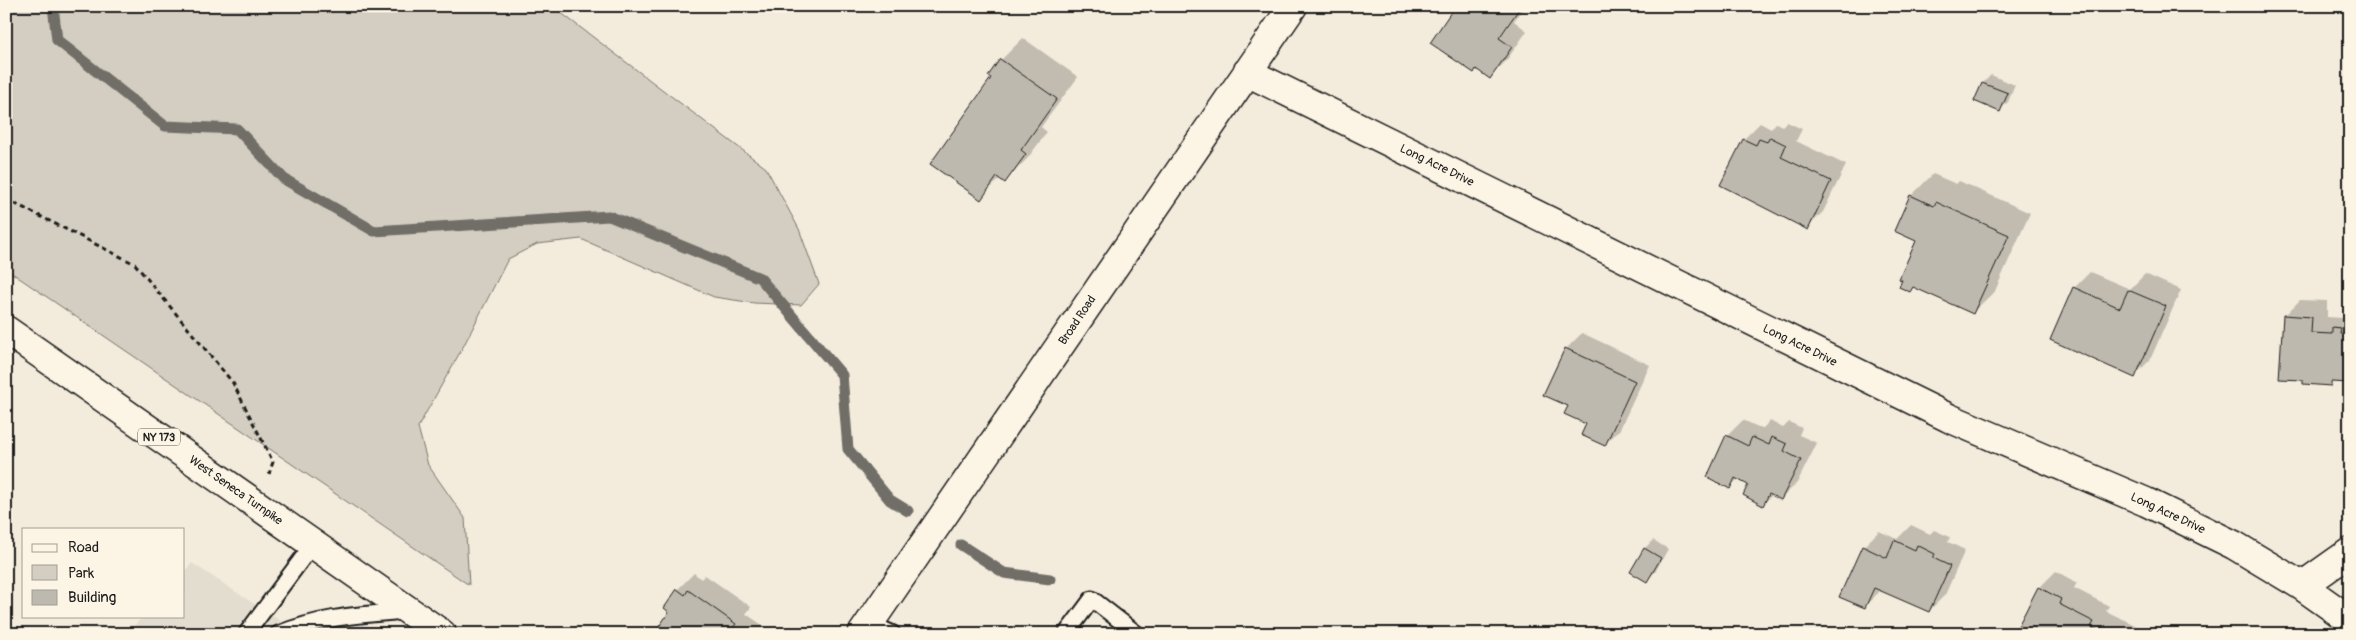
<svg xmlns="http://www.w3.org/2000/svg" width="2356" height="640" font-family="Pangolin,sans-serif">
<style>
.built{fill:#e3ddcf}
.green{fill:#d3cec1;stroke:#78756e}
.shadow{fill:#0003}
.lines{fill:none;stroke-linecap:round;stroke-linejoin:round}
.stream{stroke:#716e68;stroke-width:11}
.building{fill:#beb9ae;stroke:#1c1c1c}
.service-casing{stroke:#1c1c1c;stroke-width:19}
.minor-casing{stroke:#1c1c1c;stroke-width:31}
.primary-casing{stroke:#1c1c1c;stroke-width:31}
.path{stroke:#1c1c1c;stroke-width:3;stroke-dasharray:5 4;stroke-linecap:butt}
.service{stroke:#fcf5e5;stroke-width:15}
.minor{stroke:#fcf5e5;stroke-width:28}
.primary{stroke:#fcf5e5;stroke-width:28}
.labels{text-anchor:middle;stroke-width:4;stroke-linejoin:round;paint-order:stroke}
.shield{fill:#fcf5e5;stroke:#5f5d58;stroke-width:1}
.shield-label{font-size:11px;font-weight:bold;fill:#1c1c1c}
.street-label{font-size:12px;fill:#1c1c1c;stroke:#fcf5e5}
</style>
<rect width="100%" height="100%" fill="#f3ecdd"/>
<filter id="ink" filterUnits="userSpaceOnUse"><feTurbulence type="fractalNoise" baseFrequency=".02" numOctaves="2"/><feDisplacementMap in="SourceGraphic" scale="10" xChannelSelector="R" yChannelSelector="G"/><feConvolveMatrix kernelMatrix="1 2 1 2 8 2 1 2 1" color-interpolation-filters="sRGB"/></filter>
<g filter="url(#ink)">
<path class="built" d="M192 563 300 634H127L143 616H184V572Z"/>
<path class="green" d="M6 6H552L766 168 799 229 819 284 801 305 754 303 714 297 581 239 537 244 508 259 463 347 418 427 428 465 465 518 469 585 6 269Z"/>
<path class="shadow" d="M1457 6H1525L1514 21 1527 31 1506 61 1490 77Z
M1023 38 1078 77 1041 127 1047 132 1027 159 1005 181 1001 178 980 198 993 78 990 76 1001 60Z
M1991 75 2015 85 2008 102 2000 110 1976 100 1983 83Z
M1787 122 1802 129 1796 141 1846 165 1823 212 1807 228 1722 185 1744 139 1760 123 1771 129 1776 123 1782 126Z
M1933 174 1956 184 1959 181 2030 213 1995 291 1973 312 1915 286 1910 291 1918 240 1911 196Z
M2090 272 2130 289 2145 274 2181 290 2150 360 2134 376 2074 288Z
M2300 300 2327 301V317L2343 318 2350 312V382L2334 381 2330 385 2284 316Z
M1582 333 1650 365 1620 429 1604 445 1569 405 1566 349Z
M1743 420 1762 429 1770 421 1783 428 1789 422 1802 428 1799 435 1817 443 1797 483 1781 499 1773 494 1763 504 1750 484 1739 478 1730 487 1727 436Z
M1911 525 1930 534 1934 530 1950 537 1948 542 1965 550 1945 595 1929 611 1882 589 1865 606 1863 547 1879 531 1897 539Z
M1653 540 1668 549 1655 572 1647 580 1645 548Z
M2056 571 2077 583 2074 588 2109 606 2106 611 2141 628 2138 634H2016L2040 587Z
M694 573 701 579 705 575 751 607 746 614 764 626 759 634H655L671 611 666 607 678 589Z"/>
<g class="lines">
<path class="stream" d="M53 6 57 40 165 126 237 129 284 179 374 231 609 216 760 278 842 375 848 449 890 500 908 511
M961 545 1004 573 1050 579"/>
</g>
<path class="building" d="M1455 6H1521L1499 38 1512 47 1490 79 1476 69 1474 73 1430 43Z
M1000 59 1057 99 1021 150 1026 154 1005 183 997 177 981 200 930 164 991 78 988 76Z
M1982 83 2008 93 2000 112 1974 101Z
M1770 137 1786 145 1781 157 1831 181 1808 230 1720 185 1743 139 1756 145 1759 139 1767 142Z
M1910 195 1934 206 1936 202 2009 235 1973 314 1913 287 1910 292 1899 287 1902 280 1899 279 1916 241 1894 231Z
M2073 287 2120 308 2128 290 2166 306 2135 378 2050 340Z
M2283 315 2312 317 2311 333 2332 334V327L2341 328 2340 334 2350 335V383L2331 382V386L2303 384V380L2279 379Z
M1565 348 1635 381 1605 446 1581 435 1586 424 1564 414 1568 406 1543 395Z
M1726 435 1748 446 1752 437 1769 445 1772 437 1787 444 1784 451 1801 460 1781 500 1769 494 1763 506 1743 495 1748 485 1735 478 1730 489 1707 477Z
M1894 540 1915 550 1917 545 1935 554 1933 558 1950 566 1929 612 1874 588 1865 608 1839 597 1862 546 1887 558Z
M1644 548 1661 558 1647 582 1630 572Z
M2038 587 2061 599 2059 604 2094 622 2091 627 2105 634H2014Z
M677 589 685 595 688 590 736 624 731 630 736 634H654L669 612 664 608Z"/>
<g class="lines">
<defs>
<path id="service" d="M869 623 893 634
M246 634 313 544
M278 634C324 616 358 615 406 611
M1066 634 1092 599 1137 634"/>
<path id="minor" d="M1247 72 1949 418 2146 502 2234 545 2302 586 2350 620
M2302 586 2350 552
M862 634 1293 6"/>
<path id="primary" d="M6 330 442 634"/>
</defs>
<use href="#service" class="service-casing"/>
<use href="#minor" class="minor-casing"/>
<use href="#primary" class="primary-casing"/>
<path class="path" d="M6 199 135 264 233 383 273 462 269 474"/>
<use href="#service" class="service"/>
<use href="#minor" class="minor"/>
<use href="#primary" class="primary"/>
</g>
</g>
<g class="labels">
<rect class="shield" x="138" y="428.5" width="42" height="17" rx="4"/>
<g class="shield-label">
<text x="159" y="441">NY 173</text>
</g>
<g class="street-label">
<text transform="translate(1437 165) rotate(26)" y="4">Long Acre Drive</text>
<text transform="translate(1077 320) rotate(-56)" y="4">Broad Road</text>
<text transform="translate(1800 345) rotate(26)" y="4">Long Acre Drive</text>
<text transform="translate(236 490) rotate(35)" y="4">West Seneca Turnpike</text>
<text transform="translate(2168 513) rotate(25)" y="4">Long Acre Drive</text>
</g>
</g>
<rect width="2356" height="640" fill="none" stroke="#fcf5e5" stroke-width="25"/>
<rect x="12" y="12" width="2331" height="615" fill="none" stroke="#1c1c1c" stroke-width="2" filter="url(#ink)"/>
<rect x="22" y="528" width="162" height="90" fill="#fcf5e5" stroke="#a29e95"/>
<rect x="32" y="544" width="25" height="8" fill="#fcf5e5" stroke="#a29e95"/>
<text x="68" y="552" font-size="15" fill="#1c1c1c">Road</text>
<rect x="32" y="565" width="25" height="15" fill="#d3cec1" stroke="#a29e95"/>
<text x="68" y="578" font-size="15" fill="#1c1c1c">Park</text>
<rect x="32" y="590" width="25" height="15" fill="#beb9ae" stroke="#a29e95"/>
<text x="68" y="602" font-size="15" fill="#1c1c1c">Building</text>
</svg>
